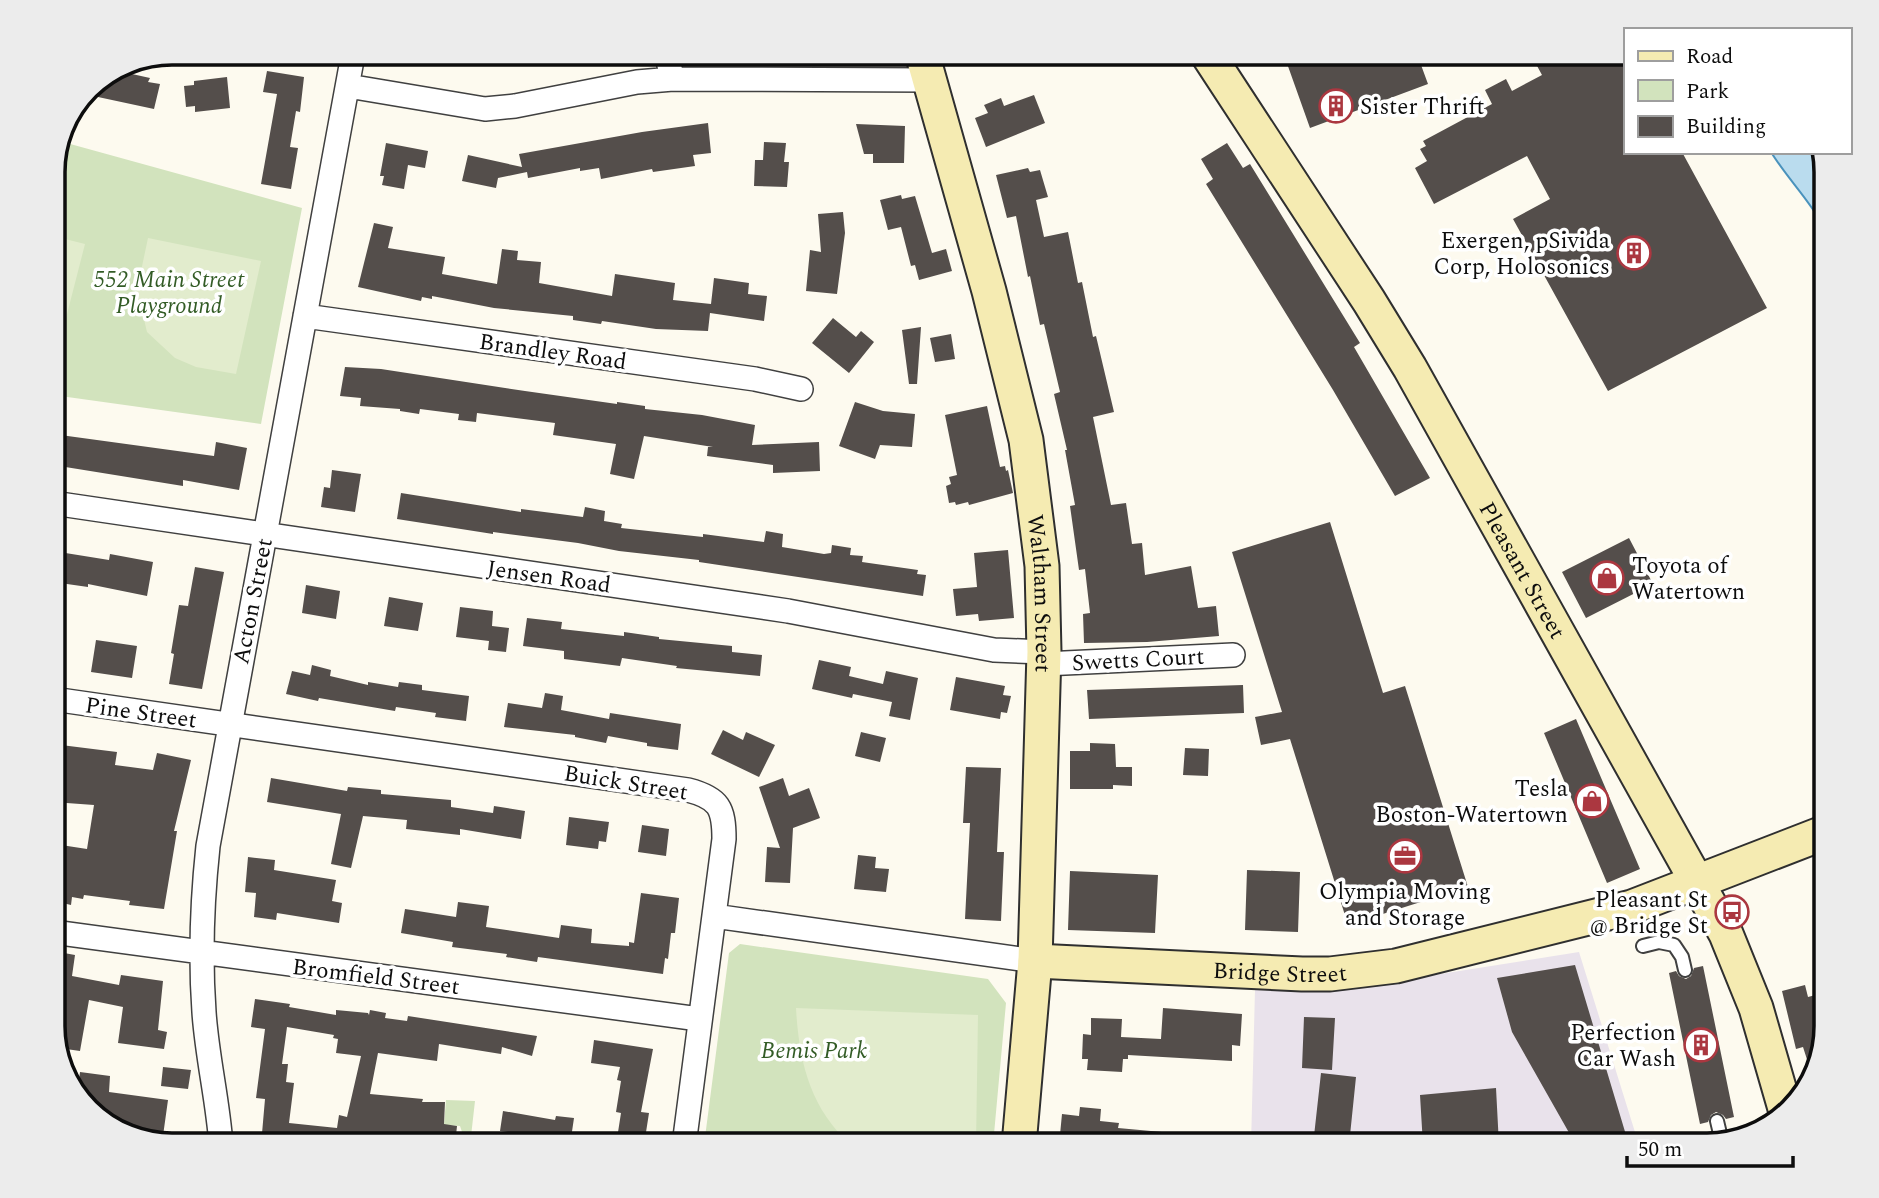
<svg xmlns="http://www.w3.org/2000/svg" width="1879" height="1198" font-family="Spectral,serif">
<style>
.industrial{fill:#e9e2eb}
.green{fill:#d2e3bd}
.pitch{fill:#e2eccd}
.water{fill:#badcee;stroke:#4a92bc;stroke-width:2}
.building{fill:#544e4b;fill-rule:evenodd}
.lines{fill:none;stroke-linecap:round;stroke-linejoin:round}
.lane-casing{stroke:#404040;stroke-width:16}
.street-casing{stroke:#404040;stroke-width:26}
.secondary-casing{stroke:#2f2f2f;stroke-width:37}
.lane{stroke:#fff;stroke-width:12}
.street{stroke:#fff;stroke-width:23}
.secondary{stroke:#f5ebb2;stroke-width:33}
.labels{text-anchor:middle;stroke-width:7;stroke-linejoin:round;paint-order:stroke}
.poi-label{font-size:23px;fill:#0d0d0d;stroke:#fff;text-anchor:end}
.park-label{font-size:23px;font-style:italic;fill:#335c26;stroke:#fff}
.street-label{font-size:23px;fill:#0d0d0d;stroke:#fff}
.rim{fill:none;stroke:#0d0d0d;stroke-width:3.5}
</style>
<rect width="100%" height="100%" fill="#fdfaef"/>
<path class="industrial" d="M1579 952 1639 1145H1251L1255 990 1326 992Z"/>
<path class="green" d="M63 142 302 208 261 424 53 395V164Z
M740 944 988 979 1006 1003 993 1145H704L729 953Z
M446 1100 475 1101 470 1145H460L462 1132 460 1126 444 1125Z"/>
<path class="pitch" d="M53 236 85 244 65 322 53 319Z
M148 238 261 261 236 374 196 367 175 358 147 332 137 290Z
M796 1008 978 1015 976 1145H851C810 1108 799 1062 796 1008Z"/>
<path class="water" d="M1771 152H1823L1826 164V233C1813 203 1788 180 1771 152Z"/>
<path class="building" d="M1555 53H1625V152H1682L1767 308 1608 391 1513 219 1550 199 1527 156 1434 204 1415 168 1427 161 1420 149 1426 146 1423 141 1492 104 1485 90 1506 79 1512 91 1542 75 1536 64Z
M1417 54 1428 84 1310 128 1284 55Z
M114 70 150 78 148 82 160 84 154 109 84 94 88 87Z
M267 71 304 77 300 112 296 111 290 147 298 148 291 189 261 184 277 94 263 92Z
M227 77 230 108 195 112V106L186 107 184 86 194 85V81Z
M1034 95 1045 123 986 147 975 118 988 113 984 105 1001 98 1004 106Z
M708 123 711 153 693 155 695 166 653 172 652 169 601 179 599 168 580 171V168L528 178 527 172 498 178 496 188 462 181 468 155 522 167 519 154 642 132Z
M856 124 905 126 904 163H873V154H864Z
M764 142 786 143 784 162H789L787 187 754 186 755 160H763Z
M386 143 428 151 425 168 408 165 404 189 382 185 384 176H380Z
M1227 143 1243 168 1250 164 1360 343 1354 347 1430 478 1395 496 1333 390 1206 184 1213 179 1201 159Z
M1028 168 1030 172 1040 170 1048 197 1036 200 1044 237 1068 232 1078 283 1082 282 1093 337 1096 336 1114 412 1093 417 1111 505 1126 503 1132 544 1142 543 1145 575 1191 566 1198 608 1216 606 1219 636 1147 642 1084 643 1083 614 1090 613 1085 569 1079 570 1070 506 1075 505 1065 450H1067L1054 394 1060 392 1044 324 1040 325 1030 276 1028 277 1016 216 1007 218 996 175Z
M901 195 902 199 915 196 932 253 946 249 952 271 919 280 915 265 911 266 901 227 888 230 880 200Z
M843 212 845 233 837 294 806 291 810 250 821 252 818 214Z
M374 223 393 227 388 248 445 257 442 274 497 284 502 249 518 251 517 260 541 262 539 283 612 296 615 274 675 283 673 300 711 304 714 278 749 283 748 294 767 296 764 321 710 313 708 331 656 329 602 321 601 324 573 320V316L494 308 432 296V299L422 297 421 301 358 287Z
M833 318 856 337 861 331 874 342 849 373 812 343Z
M921 327 917 384H909L902 330Z
M951 334 955 359 935 362 930 338Z
M345 367 381 369 525 391 617 404V402L645 406V409L702 415 755 425 752 445 819 442 820 471 773 473V465L707 456 708 447H713L644 436 634 479 610 474 616 444 553 435 555 423 477 413 476 422 458 420 459 414 420 409 419 414 400 411V409L360 406 361 398 340 396Z
M855 402 883 411 915 414 912 447 880 445 875 459 839 446Z
M987 406 1000 467 1005 466 1006 471 1008 470 1013 493 969 505 968 502 956 505 955 502 949 503 946 486 951 484 949 477 957 475 945 415Z
M53 434 214 456 216 442 247 448 239 490 183 480V486L53 465Z
M332 470 361 474 355 512 321 507 324 487 330 488Z
M401 493 521 512V509L583 517 585 507 605 511 604 521 622 524 621 528 703 537V534L764 542 766 531 783 534 782 547 824 554 831 553 832 545 851 548 850 555 863 556 862 562 918 570 917 574 926 575 923 596 699 562V560L619 551 578 543 493 532V534L397 519Z
M1330 522 1383 693 1405 686 1468 887 1348 925 1290 739 1261 745 1255 717 1282 712 1232 552Z
M1629 538 1653 584 1586 618 1562 572Z
M1008 550 1014 618 979 621 978 614 956 616 953 589 977 587 974 553Z
M53 551 109 560 110 554 153 562 147 596 88 584V587L53 582Z
M195 567 224 572 202 689 169 684 174 654 171 653 179 605 188 606Z
M306 585 340 591 336 619 302 613Z
M389 597 423 603 418 631 384 626Z
M460 607 493 611 492 626 509 628 506 652 488 650 489 641 456 637Z
M527 618 562 622 561 629 624 636V632L659 637V639L732 646V652L762 655 760 676 676 668 677 666 622 658 620 666 564 659V651L523 646Z
M96 640 137 646 132 678 91 672Z
M819 660 851 667 849 676 883 684 886 671 918 678 910 720 889 716 892 702 853 694 852 698 812 689Z
M312 665 331 670 330 676 368 685V682L398 687 399 682 422 685V690L469 696 466 721 435 717 436 713 396 707 395 711 319 698 318 701 286 694 292 671 310 675Z
M956 677 1005 686 1003 695 1011 696 1007 713 1001 712 1000 719 950 710Z
M1243 685 1244 713 1089 719 1087 690Z
M545 693 563 696 561 710 609 719 610 713 681 724 678 750 647 746V743L608 736 606 743 575 737V735L504 727 508 703 542 708Z
M1576 719 1640 869 1607 883 1544 733Z
M723 730 743 740 746 732 775 745 759 777 711 754Z
M861 732 886 738 880 762 855 756Z
M1090 743 1115 744 1116 767H1132V786L1113 785V789H1070V751H1090Z
M53 744 117 752 115 765 153 770 157 753 191 760 174 831H177L164 909 129 905 130 901 84 895 83 899 72 897 71 905 54 901 55 893 53 891 61 845 87 849 94 805 53 802Z
M1185 748 1209 749 1208 776 1183 775Z
M966 767 1001 768 997 852H1004L1001 921 965 919 970 823H963Z
M271 778 347 791 348 787 381 790V794L451 800V807L493 813 494 806 525 811 521 839 460 829V835L406 829 407 820 363 816 351 868 331 864 341 814 267 802Z
M783 778 789 796 809 788 820 818 793 828 790 883 765 882 767 847 780 848 759 787Z
M569 817 609 822 606 842 599 841 598 849 566 845Z
M642 825 669 829 666 856 638 852Z
M858 855 876 857 875 868 889 869 886 892 854 889Z
M248 857 275 860 274 870 336 880 332 901 342 903 339 923 277 913 276 920 254 917 256 893 245 892Z
M1247 870 1300 872 1298 932 1245 930Z
M1070 871 1158 875 1155 933 1068 930Z
M641 893 679 898 675 933H671L668 959 665 958 663 974 538 957 537 962 506 957 507 954 452 947 453 942 401 933 405 909 456 917 458 902 489 906 486 927 559 938 561 925 592 929 591 943 629 946V942L634 943Z
M53 951 75 955 72 976 119 985 121 975 163 981 158 1030 167 1032 164 1049 118 1043 123 1007 89 1000 80 1051 59 1048 65 1017 53 1015Z
M1575 965 1629 1145H1576L1512 1032 1497 978Z
M1703 966 1734 1117 1726 1119 1723 1115 1716 1112 1711 1115 1708 1122 1700 1124 1669 973 1676 971 1679 976 1686 979 1691 976 1694 968Z
M1805 985 1808 997 1823 993 1826 1008V1027L1812 1075 1803 1047 1796 1049 1782 991Z
M255 999 290 1004 289 1007 336 1015V1010L368 1013 369 1015 370 1010 386 1013 385 1018 407 1021 408 1016 537 1036 532 1056 502 1047 501 1054 439 1044 437 1061 378 1053 370 1094 423 1099 422 1102H445L444 1124 457 1126 455 1145H261L265 1099 256 1098 265 1029 251 1027ZM287 1027 334 1035 333 1038 338 1039 336 1053 361 1056 347 1117 339 1115 337 1128 289 1123 294 1083 286 1082 288 1064H282Z
M1163 1008 1242 1014 1240 1046 1232 1045V1061L1128 1055V1059H1123L1122 1072 1087 1070 1088 1059H1082L1083 1034 1091 1035V1018L1122 1019 1121 1037 1161 1039Z
M1304 1017 1335 1018 1332 1070 1302 1068Z
M594 1040 653 1049 641 1112 649 1113 644 1145H616L621 1113 616 1112 621 1081 617 1080 620 1067 591 1063Z
M163 1067 191 1070 188 1089 161 1086Z
M80 1072 110 1076 109 1092 168 1100 162 1143 106 1126 77 1095Z
M1321 1073 1356 1077 1349 1145H1313Z
M1496 1088 1499 1145H1423L1420 1095Z
M1080 1107 1101 1109 1100 1121 1119 1123 1118 1128 1173 1133 1172 1145H1059L1062 1114 1079 1116Z
M503 1111 555 1120 556 1116 574 1118 570 1145H551L552 1138 500 1131Z"/>
<g class="lines">
<defs>
<path id="lane" d="M1643 946 1659 942 1674 945 1682 957 1685 970
M1717 1121 1722 1142"/>
<path id="street" d="M667 58 673 79
M348 86 485 109 515 106 637 82 673 79 930 80
M305 316 755 379 801 389
M53 503 788 611 994 650 1044 652
M1044 664 1233 655
M53 699 688 790C719 798 724 808 724 839L684 1145
M714 916 1035 961
M53 932 699 1019
M221 1145C218 1101 207 1057 204 1012 200 956 202 902 208 846L352 60"/>
<g id="secondary">
<path id="s1" d="M1208 55 1369 301 1410 368 1726 934 1756 1008 1786 1112"/>
<path id="s2" d="M923 57 989 291 1026 440 1042 566 1044 652 1035 961 1019 1145"/>
<path id="s3" d="M1035 961 1302 974H1330L1396 966 1632 907 1826 832"/>
</g>
</defs>
<use href="#lane" class="lane-casing"/>
<use href="#street" class="street-casing"/>
<use href="#secondary" class="secondary-casing"/>
<use href="#lane" class="lane"/>
<use href="#street" class="street"/>
<use href="#secondary" class="secondary"/>
</g>
<defs>
<symbol id="building-ring" viewBox="-11 -11 22 22"><circle r="9.5" fill="#fff" stroke="#ab3740" stroke-width="1.5"/><path d="M-4-6H4V6H1V3H-1V6H-4ZM-2.5-4.3h1.7v1.8h-1.7ZM.8-4.3h1.7v1.8H.8ZM-2.5-1h1.7V.8h-1.7ZM.8-1h1.7V.8H.8Z" fill="#ab3740"/></symbol>
<symbol id="shop-ring" viewBox="-11 -11 22 22"><circle r="9.5" fill="#fff" stroke="#ab3740" stroke-width="1.5"/><path d="M-5-2.5h2.3a2.7 3.5 0 0 1 5.4 0H5L5.5 6h-11ZM-1.5-2.5h3a1.5 2.3 0 0 0-3 0Z" fill="#ab3740"/></symbol>
<symbol id="office-ring" viewBox="-11 -11 22 22"><circle r="9.5" fill="#fff" stroke="#ab3740" stroke-width="1.5"/><path d="M-6-3h4V-5.5h4V-3h4V5H-6ZM-1-4.5V-3h2v-1.5ZM-6 0V1H6V0Z" fill="#ab3740"/></symbol>
<symbol id="bus-ring" viewBox="-11 -11 22 22"><circle r="9.5" fill="#fff" stroke="#ab3740" stroke-width="1.5"/><path d="M-5-6H5V4H4V6H2V4H-2V6H-4V4H-5ZM-3.5-4V0h7V-4ZM-3.5 1.2v1.5H-2V1.2ZM2 1.2v1.5H3.5V1.2Z" fill="#ab3740"/></symbol>
</defs>
<g fill-rule="evenodd">
<use href="#building-ring" x="1317" y="87" width="38" height="38"/>
<use href="#building-ring" x="1615" y="234" width="38" height="38"/>
<use href="#shop-ring" x="1588" y="559" width="38" height="38"/>
<use href="#shop-ring" x="1573" y="782" width="38" height="38"/>
<use href="#office-ring" x="1386" y="837" width="38" height="38"/>
<use href="#bus-ring" x="1713" y="893" width="38" height="38"/>
<use href="#building-ring" x="1682" y="1026" width="38" height="38"/>
</g>
<g class="labels">
<g class="poi-label">
<text x="1360" y="114" text-anchor="start">Sister Thrift</text>
<text x="1610" y="248">Exergen, pSivida<tspan x="1610" dy="26">Corp, Holosonics</tspan></text>
<text x="1632" y="573" text-anchor="start">Toyota of<tspan x="1632" dy="26">Watertown</tspan></text>
<text x="1568" y="796">Tesla<tspan x="1568" dy="26">Boston-Watertown</tspan></text>
<text x="1405" y="899" text-anchor="middle">Olympia Moving<tspan x="1405" dy="26">and Storage</tspan></text>
<text x="1708" y="907">Pleasant St<tspan x="1708" dy="26">@ Bridge St</tspan></text>
<text x="1676" y="1040">Perfection<tspan x="1676" dy="26">Car Wash</tspan></text>
</g>
<g class="park-label">
<text x="169" y="287">552 Main Street<tspan x="169" dy="26">Playground</tspan></text>
<text x="814" y="1058">Bemis Park</text>
</g>
<g class="street-label">
<text transform="translate(553 351) rotate(8)" y="8">Brandley Road</text>
<text dy="8" stroke="none"><textPath href="#s1" startOffset="604">Pleasant Street</textPath></text>
<text transform="translate(549 576) rotate(8)" y="8">Jensen Road</text>
<text dy="8" stroke="none"><textPath href="#s2" startOffset="551">Waltham Street</textPath></text>
<text transform="translate(252 601) rotate(-79)" y="8">Acton Street</text>
<text transform="translate(1138 659) rotate(-3)" y="8">Swetts Court</text>
<text transform="translate(141 712) rotate(8)" y="8">Pine Street</text>
<text transform="translate(626 782) rotate(9)" y="8">Buick Street</text>
<text dy="8" stroke="none"><textPath href="#s3" startOffset="245">Bridge Street</textPath></text>
<text transform="translate(376 976) rotate(7)" y="8">Bromfield Street</text>
</g>
</g>
<path d="M0 0H1879V1198H0ZM172 65H1707A107 107 0 0 1 1814 172V1026A107 107 0 0 1 1707 1133H172A107 107 0 0 1 65 1026V172A107 107 0 0 1 172 65Z" fill="#ececec" fill-rule="evenodd"/>
<path class="rim" d="M172 65H1707A107 107 0 0 1 1814 172V1026A107 107 0 0 1 1707 1133H172A107 107 0 0 1 65 1026V172A107 107 0 0 1 172 65Z"/>
<rect x="1624" y="28" width="228" height="126" fill="#ffffff" stroke="#9e9e9e" stroke-width="2"/>
<rect x="1638" y="51" width="35" height="10" fill="#f5ebb2" stroke="#9e9e9e" stroke-width="2"/>
<text x="1686" y="63" font-size="21" fill="#0d0d0d">Road</text>
<rect x="1638" y="80" width="35" height="21" fill="#d2e3bd" stroke="#9e9e9e" stroke-width="2"/>
<text x="1686" y="98" font-size="21" fill="#0d0d0d">Park</text>
<rect x="1638" y="116" width="35" height="21" fill="#544e4b" stroke="#9e9e9e" stroke-width="2"/>
<text x="1686" y="133" font-size="21" fill="#0d0d0d">Building</text>
<path d="M1627 1156v10h166v-10" fill="none" stroke="#0d0d0d" stroke-width="3.5"/>
<text x="1638" y="1156" font-size="21" fill="#0d0d0d" stroke="#ffffff" stroke-width="5" paint-order="stroke">50 m</text>
</svg>
